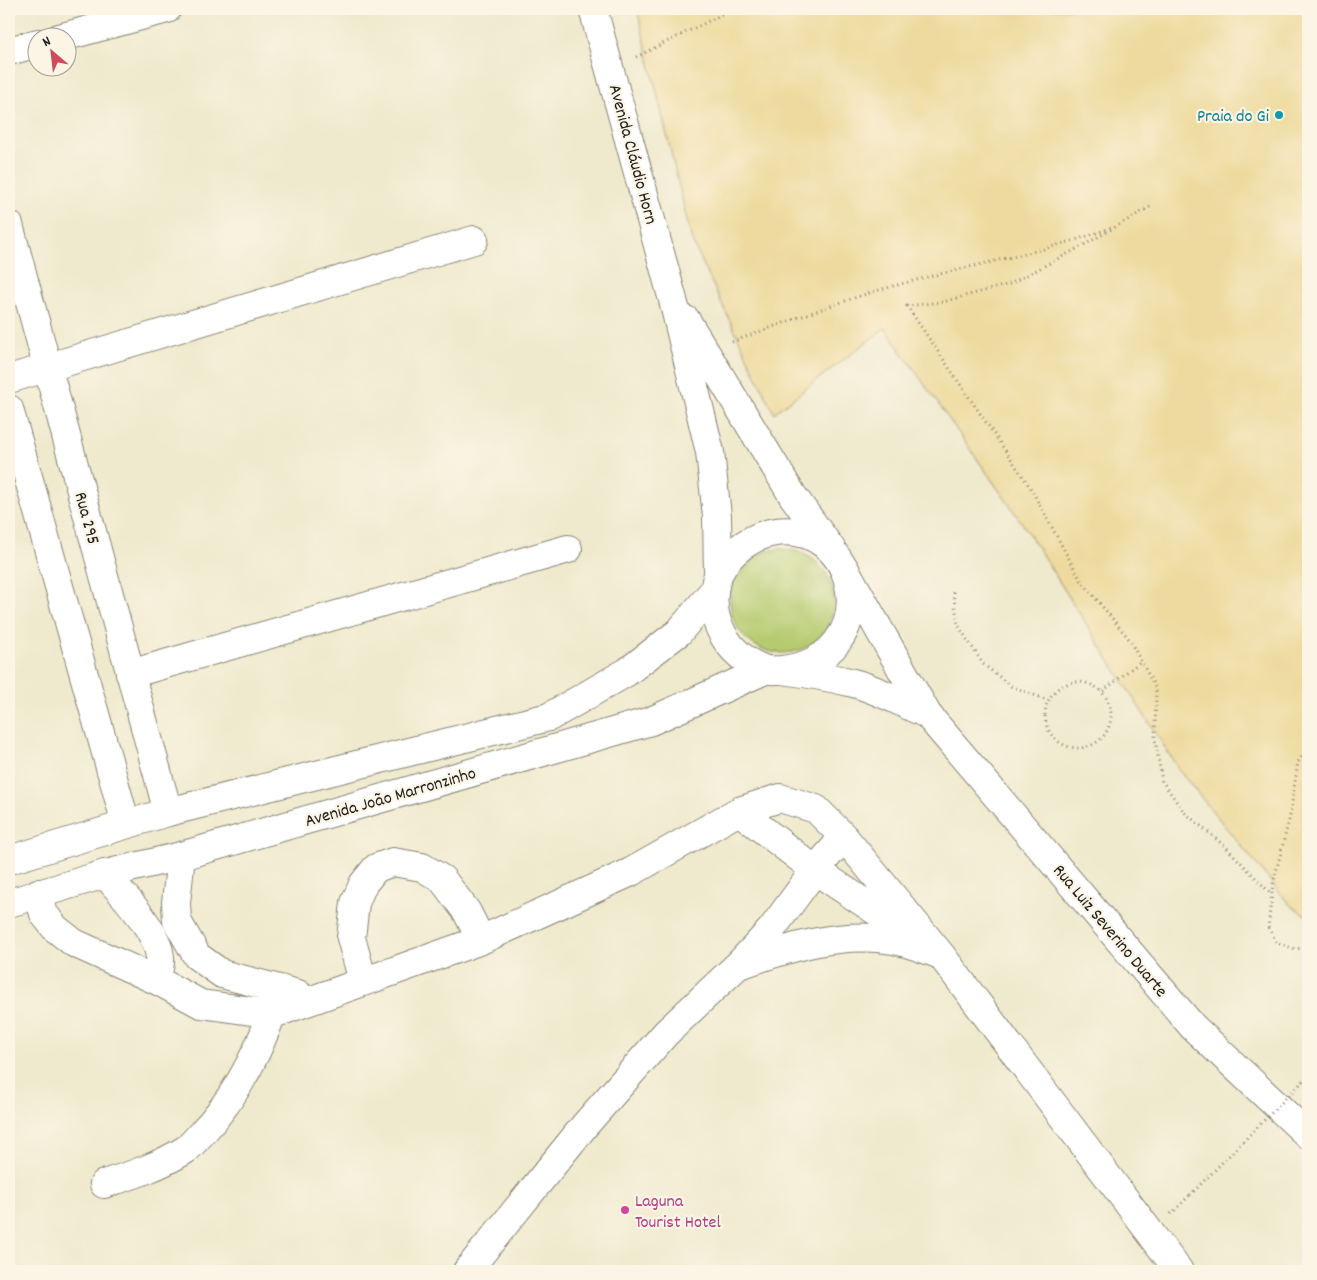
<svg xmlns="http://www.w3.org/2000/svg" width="1317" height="1280" font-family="Dekko,sans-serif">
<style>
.green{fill:#b6cb6f;stroke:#697446}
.sand{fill:#eeda9e;stroke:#857b5d}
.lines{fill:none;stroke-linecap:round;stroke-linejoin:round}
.minor-casing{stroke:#868274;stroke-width:30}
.major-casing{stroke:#868274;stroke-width:30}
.path{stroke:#868274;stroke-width:3;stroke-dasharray:1 4;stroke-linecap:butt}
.minor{stroke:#fff;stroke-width:28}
.major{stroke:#fff;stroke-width:28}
.path-bridge{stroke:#868274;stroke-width:3;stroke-dasharray:1 4;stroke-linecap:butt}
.culture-dot{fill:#0f9aa8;stroke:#fcf5e5;stroke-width:2}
.hotel-dot{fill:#d1479c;stroke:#fcf5e5;stroke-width:2}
.labels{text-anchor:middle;stroke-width:4.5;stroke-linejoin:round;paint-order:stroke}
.culture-label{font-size:18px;fill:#0d838f;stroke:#fcf5e5;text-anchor:end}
.street-label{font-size:18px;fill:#1c1c1c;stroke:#fcf5e5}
.hotel-label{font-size:18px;fill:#b23c85;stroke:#fcf5e5;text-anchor:start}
</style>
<rect width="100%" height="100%" fill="#fcf5e5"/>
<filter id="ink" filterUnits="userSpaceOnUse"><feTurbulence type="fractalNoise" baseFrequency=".02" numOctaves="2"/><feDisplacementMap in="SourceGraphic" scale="10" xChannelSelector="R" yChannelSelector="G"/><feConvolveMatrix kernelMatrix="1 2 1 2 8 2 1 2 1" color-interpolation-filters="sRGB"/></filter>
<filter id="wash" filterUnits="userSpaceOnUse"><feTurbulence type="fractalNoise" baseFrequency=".0096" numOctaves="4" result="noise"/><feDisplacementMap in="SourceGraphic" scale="20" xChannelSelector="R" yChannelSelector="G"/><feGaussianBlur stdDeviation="1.12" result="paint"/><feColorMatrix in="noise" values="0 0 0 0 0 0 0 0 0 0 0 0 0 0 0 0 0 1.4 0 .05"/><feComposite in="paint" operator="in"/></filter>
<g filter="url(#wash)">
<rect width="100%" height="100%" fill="#efe9cd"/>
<path class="green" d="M730 601a52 52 0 1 1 104 0a52 52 0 1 1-104 0Z"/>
<path class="sand" d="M637 9H1308V917L1290 905 1181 773 1022 523 885 328 774 413 692 241Z"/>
</g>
<g filter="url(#ink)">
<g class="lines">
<defs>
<path id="minor" d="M593 9 673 300 710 452 717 516 718 573
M59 38 167 9
M9 51 38 43
M9 225 168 812
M686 320 793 496 832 550
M9 379 474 240
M9 409 126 824
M130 674 568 549
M739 811 780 798 816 809 844 837 941 955
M844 837 815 870 915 937
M181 856 176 903 177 921 197 956 222 974 298 994
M105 874C123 895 157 929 160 957 161 964 158 973 156 980
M38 893 44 914 55 928 74 943 156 980 201 1004 273 1014 481 940 631 872 739 811 815 870 771 930 738 965 666 1033 585 1125 467 1271
M742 964C791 947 841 931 893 940 909 942 926 950 941 955L1179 1271
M363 981 351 938 355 903 363 884 376 868 393 862 422 867 442 879 467 912 481 940
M104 1184C132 1175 160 1166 185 1150 191 1146 196 1139 201 1134 239 1094 264 1042 280 989"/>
<path id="major" d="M843 566 927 714 1193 1027 1308 1135
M782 670C889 658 860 514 770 533 746 539 723 557 716 581 706 619 728 655 763 669 769 671 776 670 782 670 805 673 830 677 853 683 878 689 903 704 927 714
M9 860 168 812 549 717 627 672 679 632 714 590
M9 903 105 874 181 856 651 721 765 670"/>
</defs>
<use href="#minor" class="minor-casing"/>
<use href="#major" class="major-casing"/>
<path class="path" d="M636 57 733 9
M1150 207 1084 245 1010 284 942 302 907 306 1030 487 1080 579 1129 639 1156 689 1155 738 1162 781 1184 812 1227 848 1272 895
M732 342C787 322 844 299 901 284 971 265 1042 253 1111 228
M953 592 958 625 983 664 1011 686 1047 700
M1045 715a33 33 0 1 1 66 0a33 33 0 1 1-66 0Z
M1103 691 1141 661
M1308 749 1298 762 1290 816 1273 884 1268 927 1277 943 1295 949 1308 947
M1171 1214 1190 1195"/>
<use href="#minor" class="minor"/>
<use href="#major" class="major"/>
<path class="path-bridge" d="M1190 1195 1308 1076"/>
</g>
</g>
<circle class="culture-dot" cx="1279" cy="115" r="5"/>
<circle class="hotel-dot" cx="625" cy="1210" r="5"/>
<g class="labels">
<g class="culture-label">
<text x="1269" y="121">Praia do Gi</text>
</g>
<g class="street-label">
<text transform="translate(634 154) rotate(75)" y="6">Avenida Cláudio Horn</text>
<text transform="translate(88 518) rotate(75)" y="6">Rua 295</text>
<text transform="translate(390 796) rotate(-16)" y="6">Avenida João Marronzinho</text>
<text transform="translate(1111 930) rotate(50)" y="6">Rua Luiz Severino Duarte</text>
</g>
<g class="hotel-label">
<text x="635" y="1206">Laguna<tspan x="635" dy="21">Tourist Hotel</tspan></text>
</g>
</g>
<rect width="1317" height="1280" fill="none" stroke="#fcf5e5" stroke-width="30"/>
<g transform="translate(52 52) rotate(332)"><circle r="24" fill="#fcf5e5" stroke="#a29e95"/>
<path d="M0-4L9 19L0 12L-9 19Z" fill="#d1495b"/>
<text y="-8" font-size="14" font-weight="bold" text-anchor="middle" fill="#1c1c1c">N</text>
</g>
</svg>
